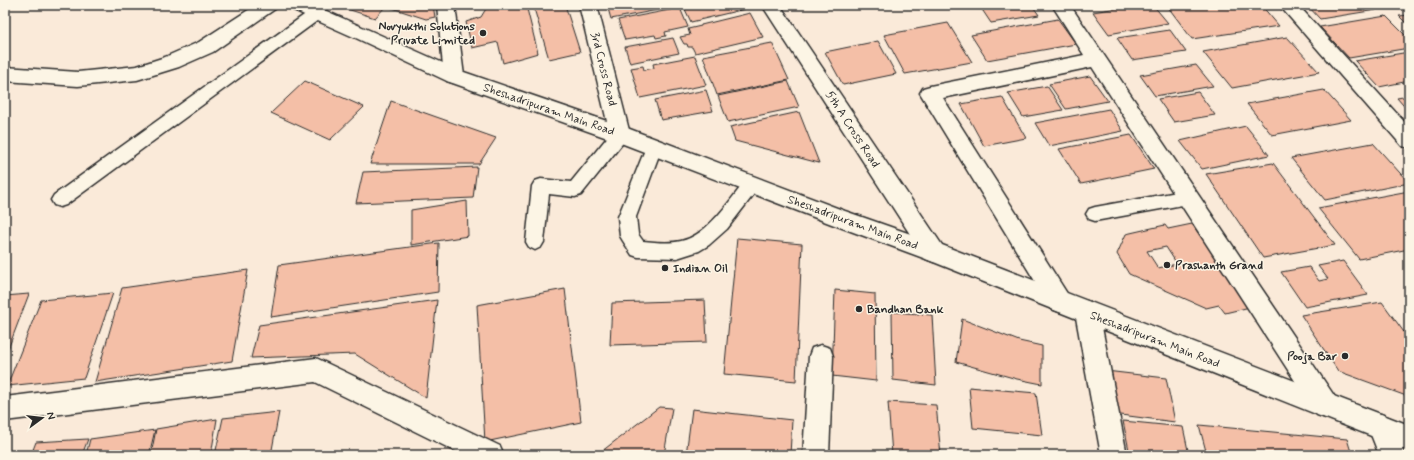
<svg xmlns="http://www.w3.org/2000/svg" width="1414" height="460" font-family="Mynerve,sans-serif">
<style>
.building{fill:#f4bfa7;stroke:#2b2b2b;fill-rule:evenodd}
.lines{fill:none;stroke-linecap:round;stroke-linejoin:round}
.lane-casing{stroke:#2b2b2b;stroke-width:3}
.street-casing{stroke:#2b2b2b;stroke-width:3}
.secondary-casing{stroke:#2b2b2b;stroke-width:3}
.lane{fill:#fcf5e5;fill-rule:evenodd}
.street{fill:#fcf5e5;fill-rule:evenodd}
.secondary{fill:#fcf5e5;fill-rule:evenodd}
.poi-dot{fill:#2b2b2b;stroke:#fcf5e5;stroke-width:1.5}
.labels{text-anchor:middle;stroke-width:3;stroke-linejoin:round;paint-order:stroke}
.poi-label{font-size:12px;font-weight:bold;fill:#2b2b2b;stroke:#fcf5e5;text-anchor:start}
.street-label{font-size:12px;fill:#2b2b2b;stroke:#fcf5e5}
</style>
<rect width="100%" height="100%" fill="#faead9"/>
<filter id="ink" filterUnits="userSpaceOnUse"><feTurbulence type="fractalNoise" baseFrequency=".025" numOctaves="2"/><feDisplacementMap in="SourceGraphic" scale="8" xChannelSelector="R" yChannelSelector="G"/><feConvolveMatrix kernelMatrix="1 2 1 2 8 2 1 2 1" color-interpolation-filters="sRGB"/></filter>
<g filter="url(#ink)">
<path class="building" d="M343 5H433L435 17 426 19 386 6 375 18 341 7Z
M500 5H526L538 53 503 63 498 42 472 48 466 22 481 17 487 7Z
M533 5H565L580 52 549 59Z
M607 5H672L673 7 611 19Z
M683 5H743L745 9 691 22Z
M979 5H1032L1039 15 991 23Z
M1135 5H1153L1168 23 1109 34 1093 12Z
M1184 5H1261L1279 26 1192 39 1168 7Z
M1307 5H1372L1376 10 1320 19Z
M1385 5H1409L1388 8Z
M680 8 688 27 665 32 666 36 656 38 655 35 625 40 618 20Z
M750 13 763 37 695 53 692 47H688L687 44H684L680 37 690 35 688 29 701 26V25Z
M1409 15V26L1399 16Z
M1386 16 1409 39V48L1349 58 1320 27Z
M1058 19 1076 44 987 60 971 35Z
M948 23 972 62 905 74 884 35Z
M1170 30 1186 52 1132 60 1117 38Z
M1287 37 1319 72 1232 88 1203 52Z
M673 38 679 53 630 63 625 47Z
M878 41 896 74 843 85 825 52Z
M772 43 789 80 717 95 703 56Z
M1409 52V81L1379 87 1355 61Z
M695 56 706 85 640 98 631 68 643 66 644 70 654 68 653 64Z
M1196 65 1213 86 1155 96 1140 75Z
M1090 76 1108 101 1066 109 1049 84Z
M305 81 364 107 330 140 271 113Z
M788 81 799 107 728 122 718 96Z
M1047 86 1063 110 1023 117 1008 93Z
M706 90 713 111 661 120 655 100Z
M1324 90 1351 120 1272 135 1247 104Z
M1198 92 1215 115 1174 122 1158 99Z
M1409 96V112L1397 98Z
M1002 97 1026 138 984 146 961 104Z
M391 101 496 138 479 164H370Z
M1109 109 1123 131 1049 146 1035 123Z
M799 112 819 163 735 141 730 127Z
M1246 126 1269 155 1202 169 1180 141Z
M1131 135 1154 169 1081 184 1059 149Z
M1373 143 1409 183 1325 200 1291 158Z
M1273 163 1335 245 1263 258 1206 174Z
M477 167 473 198 356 203 363 172Z
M1409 191V249L1359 259 1318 208Z
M467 201 468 236 411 245V210Z
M1192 224 1250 307 1225 313 1219 305 1206 308 1129 274 1117 254 1126 234 1165 225 1168 229ZM1166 247 1177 264 1158 268 1147 251Z
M737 238 802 244 796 381 724 374Z
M439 243 438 292 271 317 279 265Z
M1343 261 1368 295 1305 307 1281 272 1309 267 1319 281 1328 279 1318 266Z
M248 270 232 361 95 382 122 288Z
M565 289 581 422 485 442 477 305Z
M835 290 875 294 876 381 832 376Z
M113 293 84 378 7 386 41 300Z
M29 294 5 357V296Z
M437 300 426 398 355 354 251 358 259 325Z
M705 300 707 342 610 345 612 303Z
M1382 302 1409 339V397L1338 371 1301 315Z
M892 312 932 315 936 385 893 380Z
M962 319 1019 341 1042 346V384L1017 379 956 362Z
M1106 371 1166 378 1175 422 1113 414Z
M969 387 1036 393 1042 435 973 428Z
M888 402 936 405 941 455H892Z
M659 407 672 408 664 455H597Z
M692 409 792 420 790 455H686Z
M279 412 271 455H215L223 418Z
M217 419 211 455H151L156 429Z
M1123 421 1183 427 1189 455H1130Z
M1199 425 1347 439 1352 455H1207Z
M155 430 149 455H86L90 439Z
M88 439 82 455H31L36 442Z
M977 453 1058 455H977Z"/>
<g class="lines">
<defs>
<path id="lane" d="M316 9 321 10 323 14 321 18 66 205 60 207 54 205 51 200 54 195 311 10Z
M620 128 626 129 628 134 626 139 581 195 575 197 549 194 544 242 541 247 535 250 529 247 526 242 532 186 535 181 541 179 571 182 614 129Z
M654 140 660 142 662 147 636 217 638 234 643 241C655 242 668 244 681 241 707 236 730 200 746 180L752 178 758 180 761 185 727 229 709 245 699 251 677 258 638 257 632 255 623 241 620 236 618 217 648 142Z
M1188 190 1194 192 1197 197 1194 202 1188 204 1095 221 1089 219 1086 214 1089 209 1095 207Z"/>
<path id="street" d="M256 5H278L275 9 213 52 179 67 137 80 78 86 5 81V67L78 72 137 66 165 57 199 42Z
M437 5H455L464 76 461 81 454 83 447 81 444 76Z
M579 5H597L630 134 627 140 620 142 613 140 610 134Z
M762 5H780L942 245 945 252 942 259 934 262 926 259Z
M1052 5H1070L1335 397 1339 406 1335 415 1326 418 1317 415 1092 67 943 98 1068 295 1072 302 1068 309 1060 312 1052 309 920 93 923 88 930 86 1084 55Z
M1279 5H1298L1409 127V148L1402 146Z
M1087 301 1095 305 1099 312 1127 455H1101L1075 312 1079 305Z
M821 345 830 348 833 356 829 455H803L809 356 812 348Z
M316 358 500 446 504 455H463L315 382 5 421V397Z
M1381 414 1390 418 1405 455H1379L1368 427 1372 418Z"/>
<path id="secondary" d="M288 5H313L461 71 627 128 845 211 942 245 1409 425V451L926 259 829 223 613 140 447 81 358 39 291 9Z"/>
</defs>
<use href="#lane" class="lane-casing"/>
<use href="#street" class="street-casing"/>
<use href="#secondary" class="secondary-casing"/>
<use href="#lane" class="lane"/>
<use href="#street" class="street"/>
<use href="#secondary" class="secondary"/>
</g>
</g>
<g class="poi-dot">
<circle cx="483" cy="33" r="4"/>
<circle cx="1167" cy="265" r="4"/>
<circle cx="665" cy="268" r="4"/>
<circle cx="859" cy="309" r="4"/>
<circle cx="1345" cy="356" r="4"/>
</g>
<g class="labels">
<g class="poi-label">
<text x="475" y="30" text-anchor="end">Novyukthi Solutions<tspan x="475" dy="14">Private Limited</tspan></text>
<text x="1175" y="269">Prashanth Grand</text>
<text x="673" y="272">Indian Oil</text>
<text x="867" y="313">Bandhan Bank</text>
<text x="1337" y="360" text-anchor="end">Pooja Bar</text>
</g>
<g class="street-label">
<text transform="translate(604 69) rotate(76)" y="4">3rd Cross Road</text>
<text transform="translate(549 109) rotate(19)" y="4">Sheshadripuram Main Road</text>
<text transform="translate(853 129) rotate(57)" y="4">5th A Cross Road</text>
<text transform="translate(853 222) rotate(20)" y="4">Sheshadripuram Main Road</text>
<text transform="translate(1155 339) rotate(21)" y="4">Sheshadripuram Main Road</text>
</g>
</g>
<rect width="1414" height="460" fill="none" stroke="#fcf5e5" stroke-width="20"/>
<rect x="10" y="10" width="1394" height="440" fill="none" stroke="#2b2b2b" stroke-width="1.5" filter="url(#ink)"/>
<g transform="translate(42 418) rotate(75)" stroke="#fcf5e5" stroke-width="3" paint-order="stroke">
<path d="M0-3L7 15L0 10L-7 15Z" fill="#2b2b2b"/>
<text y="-6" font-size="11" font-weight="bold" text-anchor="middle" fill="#2b2b2b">N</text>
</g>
</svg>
